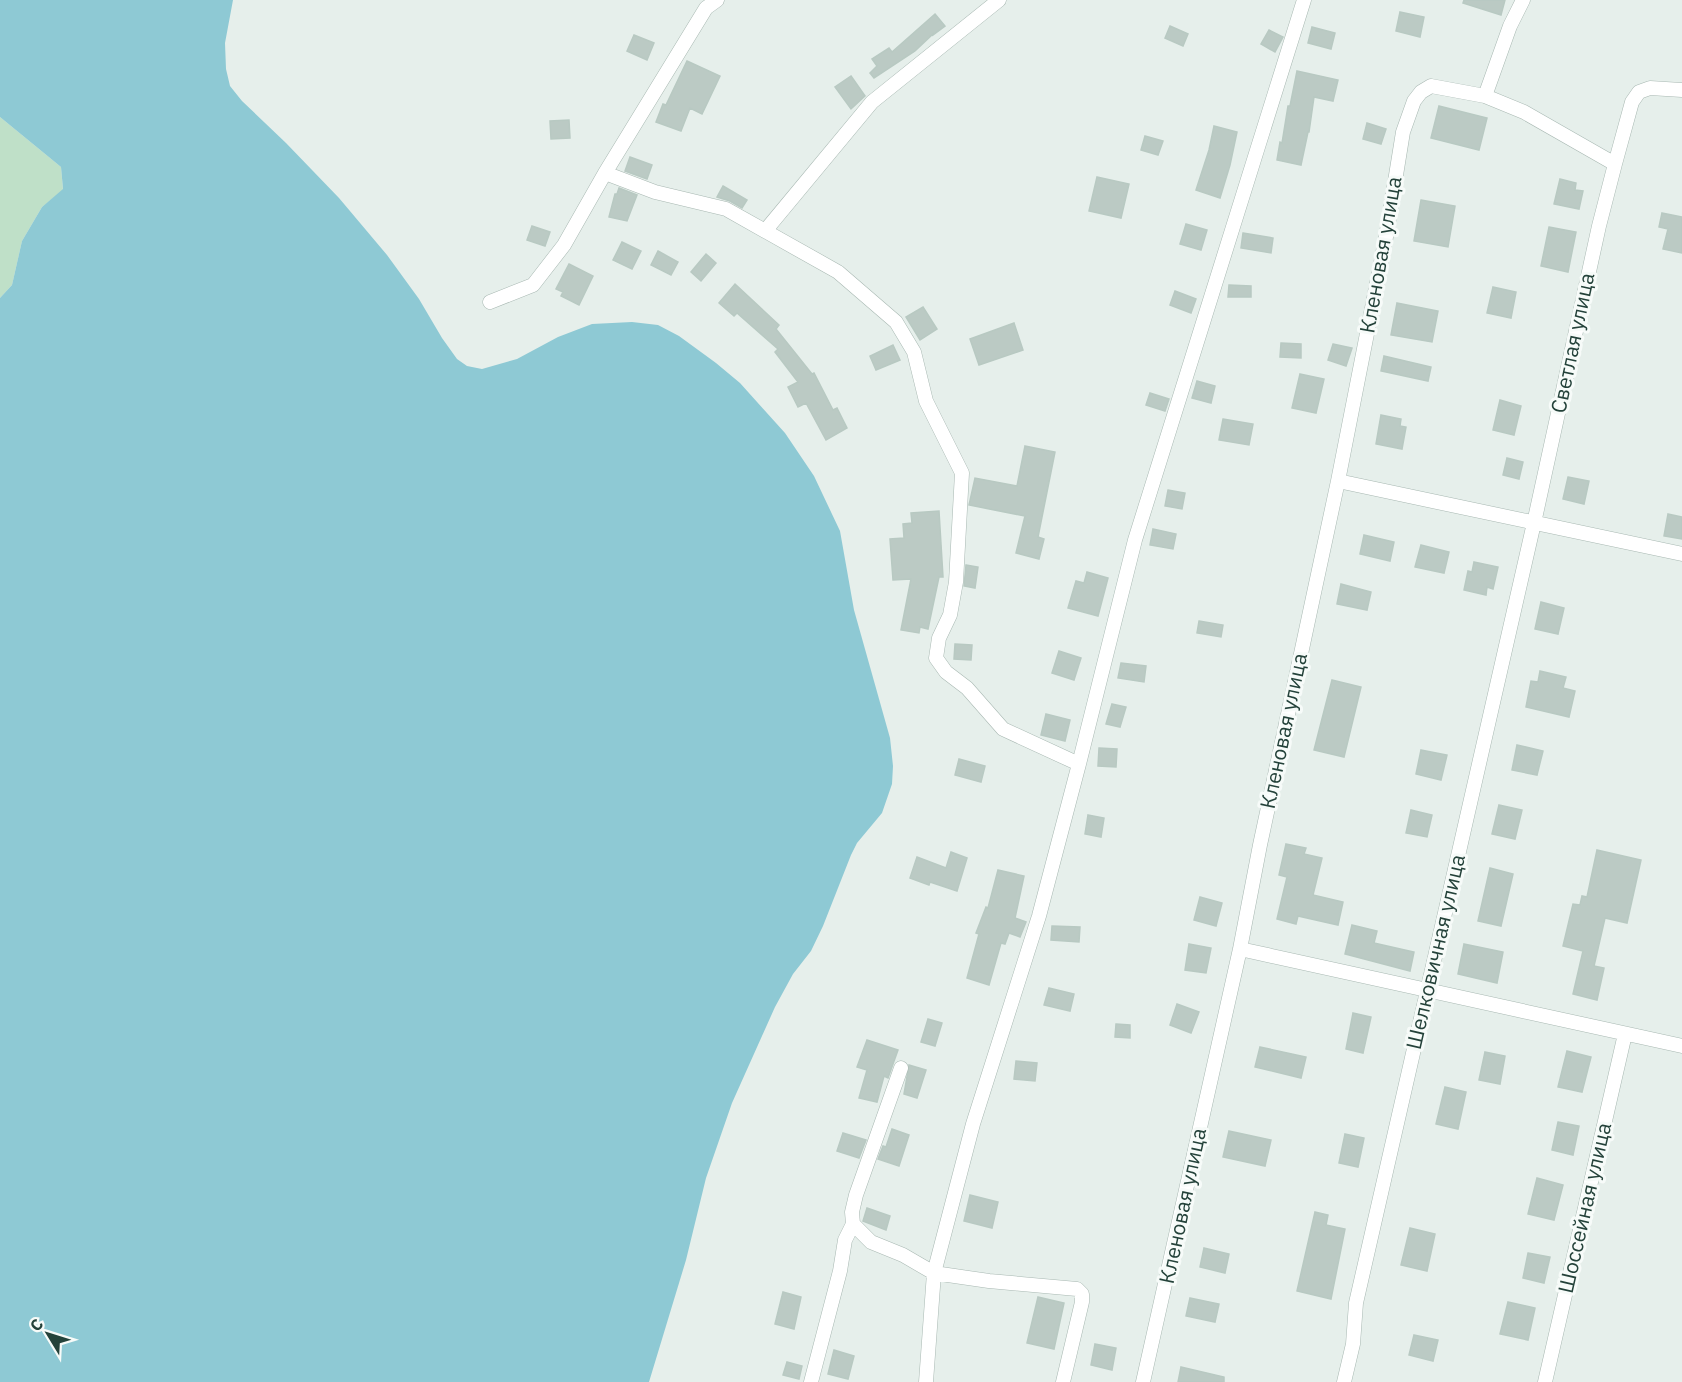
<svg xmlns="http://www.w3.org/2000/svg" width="1682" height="1382" font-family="'IBM Plex Sans',sans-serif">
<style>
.green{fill:#bfe0c8}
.water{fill:#8ec9d4}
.building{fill:#bbcac4;stroke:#b8c9c2;stroke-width:1.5}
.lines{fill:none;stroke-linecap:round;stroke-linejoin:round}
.minor-casing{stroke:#a8b8b2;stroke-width:15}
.minor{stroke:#fff;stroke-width:14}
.labels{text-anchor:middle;stroke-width:6;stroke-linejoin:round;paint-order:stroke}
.street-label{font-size:21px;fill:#24423a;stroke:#f7fbf9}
</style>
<rect width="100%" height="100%" fill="#e6efeb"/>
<path class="green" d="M0 117 61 167 63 190 42 207 22 241 12 285 0 298Z"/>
<path class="water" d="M0 0H233L225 43 226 69 230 86 242 101 286 143 339 198 387 255 419 299 442 338 457 359 467 366 482 369 517 359 558 337 592 324 632 322 658 325 679 336 716 363 740 383 785 433 814 476 840 531 854 610 890 738 893 766 892 784 882 813 857 843 851 855 823 926 811 951 793 974 775 1007 732 1103 706 1178 686 1260 649 1382H0V298L12 285 22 241 42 207 63 189 61 167 0 117Z"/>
<path class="building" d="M1464 0H1505L1501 15 1463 3Z
M1400 12 1424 17 1420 37 1396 31Z
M935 14 945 26 933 35V34L915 51 874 78 870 73 877 66 872 59 889 48 892 52Z
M1170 26 1188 34 1183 46 1165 38Z
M1312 27 1335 33 1331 49 1308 43Z
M1269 30 1283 37 1275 52 1261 44Z
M634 35 654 43 647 60 627 51Z
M687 61 720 76 702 114 690 108 681 131 656 122 663 104 666 105Z
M1297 71 1338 80 1333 101 1314 97 1309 132H1308L1301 165 1277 160 1280 142 1282 143 1288 106H1290Z
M851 76 865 96 851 109 835 87Z
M1439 106 1487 118 1479 150 1431 138Z
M569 120 570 138 551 139 550 121Z
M1367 123 1386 129 1381 144 1363 139Z
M1214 126 1237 132 1230 165 1220 198 1196 190 1209 150Z
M1145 136 1163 141 1158 155 1141 150Z
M630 157 652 165 647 179 625 171Z
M1097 177 1129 184 1121 218 1089 211Z
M1560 179 1576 183 1575 190 1583 191 1579 209 1554 204Z
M723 186 747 200 742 208 730 201 717 197Z
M619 188 637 195 627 221 609 217 615 194H617Z
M1421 200 1455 206 1448 247 1414 241Z
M1662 213 1682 217V253L1663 249 1668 229 1659 227Z
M1186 224 1207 230 1201 250 1180 244Z
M532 226 550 232 545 246 527 240Z
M1549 227 1576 232 1568 272 1541 266Z
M1243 233 1273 238 1271 253 1241 248Z
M622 242 641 251 632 269 613 260Z
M658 251 678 262 671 275 651 265Z
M706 254 716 263 701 281 691 272Z
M569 264 593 276 579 305 561 296 563 292 556 289Z
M735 284 779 325 776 329 812 374 814 373 833 410 837 408 847 428 826 440 806 403 798 407 788 387 798 382 775 352 778 349 737 313 734 316 719 303Z
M1229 285 1251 286V297H1228Z
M1493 287 1516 292 1511 318 1487 313Z
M1175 291 1196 299 1191 313 1170 305Z
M1397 303 1438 311 1432 342 1391 335Z
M923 307 937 329 920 340 906 317Z
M1014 323 1023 350 979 365 970 339Z
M1281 343 1301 344V358L1280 357Z
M1333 344 1352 348 1346 366 1328 360Z
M893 345 900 360 876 370 870 356Z
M1384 356 1431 367 1428 381 1381 371Z
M1300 374 1324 379 1316 413 1292 408Z
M1197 381 1215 386 1211 403 1192 398Z
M1150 393 1169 399 1165 411 1146 405Z
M1500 400 1521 406 1514 435 1493 430Z
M1381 415 1401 419 1400 426 1406 427 1402 449 1376 444Z
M1223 419 1253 424 1249 445 1219 440Z
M1025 446 1055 452 1038 537 1044 539 1039 559 1016 553 1025 516 969 505 975 478 1017 486Z
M1507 458 1523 462 1519 479 1503 475Z
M1568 477 1589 481 1584 504 1563 499Z
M1168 490 1185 493 1182 509 1165 506Z
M939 511 943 577H939L928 629 920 627 919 633 901 630 911 579 893 580 890 539 904 538 903 524 912 523 911 513Z
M1668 514 1682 517V539L1664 536Z
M1153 529 1176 534 1173 549 1150 545Z
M1364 535 1394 542 1390 561 1360 554Z
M1421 545 1449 552 1444 573 1415 567Z
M1474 562 1498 567 1493 589 1487 587 1486 595 1464 590 1468 571 1472 572Z
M966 565 978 567 975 588 964 586Z
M1087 572 1108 578 1098 616 1068 608 1076 581 1084 583Z
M1341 584 1371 592 1367 610 1337 604Z
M1541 602 1564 608 1558 634 1535 629Z
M1199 621 1223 625 1221 637 1197 633Z
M955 644 972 645 971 660 954 659Z
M1059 651 1081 658 1074 680 1052 673Z
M1121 663 1146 666 1144 682 1118 678Z
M1540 671 1566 677 1563 688 1575 691 1569 717 1526 707 1531 681 1538 682Z
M1332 680 1361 687 1344 757 1314 750Z
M1112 704 1126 707 1120 727 1106 724Z
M1046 714 1070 720 1065 741 1041 735Z
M1517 745 1543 751 1537 775 1512 770Z
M1099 748 1117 749 1116 767 1098 766Z
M1421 750 1447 755 1441 780 1416 774Z
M959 759 985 766 981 782 955 775Z
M1499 805 1522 810 1515 839 1492 834Z
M1411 810 1432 815 1427 837 1406 833Z
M1088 815 1104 818 1101 837 1085 834Z
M1286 844 1306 848 1304 854 1322 858 1313 895 1343 902 1338 925 1298 916 1296 924 1277 919 1287 877 1279 875Z
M1597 850 1641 860 1627 923 1605 918 1594 966 1604 968 1597 1000 1573 994 1583 951 1563 946 1573 904 1580 905 1582 896 1587 897Z
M951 852 967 858 957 891 930 882 929 885 910 878 917 857 946 868Z
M1490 868 1513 874 1501 926 1478 921Z
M998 870 1024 876 1015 918 1026 922 1020 937 1009 933 1005 944 1001 943 989 985 967 978 979 934 976 933 986 907 988 908Z
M1200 897 1222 903 1216 926 1194 920Z
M1352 925 1377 931 1374 943 1414 952 1410 971 1345 954Z
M1052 926 1080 927 1079 942 1051 940Z
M1189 944 1211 948 1206 973 1185 970Z
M1464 944 1503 952 1497 983 1458 974Z
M1049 988 1074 994 1070 1011 1044 1005Z
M1177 1004 1199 1012 1191 1033 1170 1025Z
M1353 1013 1371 1017 1363 1053 1346 1049Z
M928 1019 942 1023 935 1046 921 1042Z
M1116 1024 1130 1025V1038L1115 1037Z
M867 1040 898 1050 888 1078 884 1076 877 1102 859 1098 867 1070 857 1067Z
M1260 1047 1306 1057 1301 1078 1255 1067Z
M1567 1051 1591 1057 1582 1092 1558 1087Z
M1485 1052 1505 1056 1500 1084 1479 1080Z
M1016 1061 1037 1063 1035 1081 1014 1079Z
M909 1065 926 1070 917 1098 904 1094Z
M1445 1087 1466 1092 1458 1129 1436 1124Z
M1558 1122 1579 1126 1573 1155 1552 1150Z
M892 1129 909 1135 899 1166 878 1159 883 1146 886 1147Z
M1229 1131 1271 1140 1265 1166 1223 1157Z
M843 1133 866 1140 859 1158 837 1151Z
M1345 1134 1364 1138 1358 1167 1339 1163Z
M1537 1178 1563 1185 1554 1220 1528 1214Z
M970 1195 998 1202 992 1228 964 1221Z
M867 1208 890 1216 886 1230 863 1221Z
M1315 1212 1328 1215 1326 1225 1345 1229 1331 1299 1297 1291Z
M1410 1228 1435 1234 1427 1271 1401 1265Z
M1204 1248 1229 1254 1225 1273 1200 1267Z
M1528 1253 1550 1257 1544 1283 1523 1278Z
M783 1292 801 1297 794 1329 775 1324Z
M1038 1297 1064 1303 1054 1349 1027 1343Z
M1190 1298 1219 1304 1215 1322 1186 1316Z
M1508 1302 1535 1308 1528 1340 1500 1334Z
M1414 1335 1438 1340 1433 1361 1409 1355Z
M1095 1344 1116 1348 1112 1370 1091 1365Z
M834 1350 854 1356 848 1379 828 1374Z
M787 1362 802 1366 799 1379 783 1375Z
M1181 1367 1224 1377V1382H1178Z"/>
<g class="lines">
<defs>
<path id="minor" d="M717 0 706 8 605 173 655 192 726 209 838 272 896 322 914 352 926 401 962 473 956 582 950 615 939 638 936 658 946 672 967 688 1003 729 1079 764 1135 540 1304 0
M1523 0 1510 26 1485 96 1524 112 1615 164
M765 231 872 102 999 0
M490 302 533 285 564 245 605 173
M1338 481 1682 554
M1240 949 1682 1046
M853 1224 852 1212 856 1195 901 1068
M811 1382 840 1271 845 1240 853 1224 871 1242 903 1255 934 1273 989 1281 1077 1289 1082 1294V1302L1063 1382
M926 1382 934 1273 973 1124 1039 916 1079 764
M1143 1382 1240 949 1260 845 1338 481 1386 237 1403 132 1414 101 1421 92 1431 86 1485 96
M1344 1382 1353 1344 1356 1303 1534 523 1599 226 1615 164 1632 102 1639 92 1650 88 1682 90
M1545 1382 1625 1034"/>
</defs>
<use href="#minor" class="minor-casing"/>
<use href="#minor" class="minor"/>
</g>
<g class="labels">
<g class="street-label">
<text transform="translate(1381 255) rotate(-80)" y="7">Кленовая улица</text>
<text transform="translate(1573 343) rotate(-78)" y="7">Светлая улица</text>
<text transform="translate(1284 731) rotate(-78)" y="7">Кленовая улица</text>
<text transform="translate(1436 952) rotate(-77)" y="7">Шелковичная улица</text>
<text transform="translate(1183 1206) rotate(-78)" y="7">Кленовая улица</text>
<text transform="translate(1585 1208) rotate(-77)" y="7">Шоссейная улица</text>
</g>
</g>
<g transform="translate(48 1334) rotate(308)" stroke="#f7fbf9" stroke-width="4.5" paint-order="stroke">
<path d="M0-4.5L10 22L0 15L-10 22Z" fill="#24423a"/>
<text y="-9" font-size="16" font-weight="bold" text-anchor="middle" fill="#24423a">С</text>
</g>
</svg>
